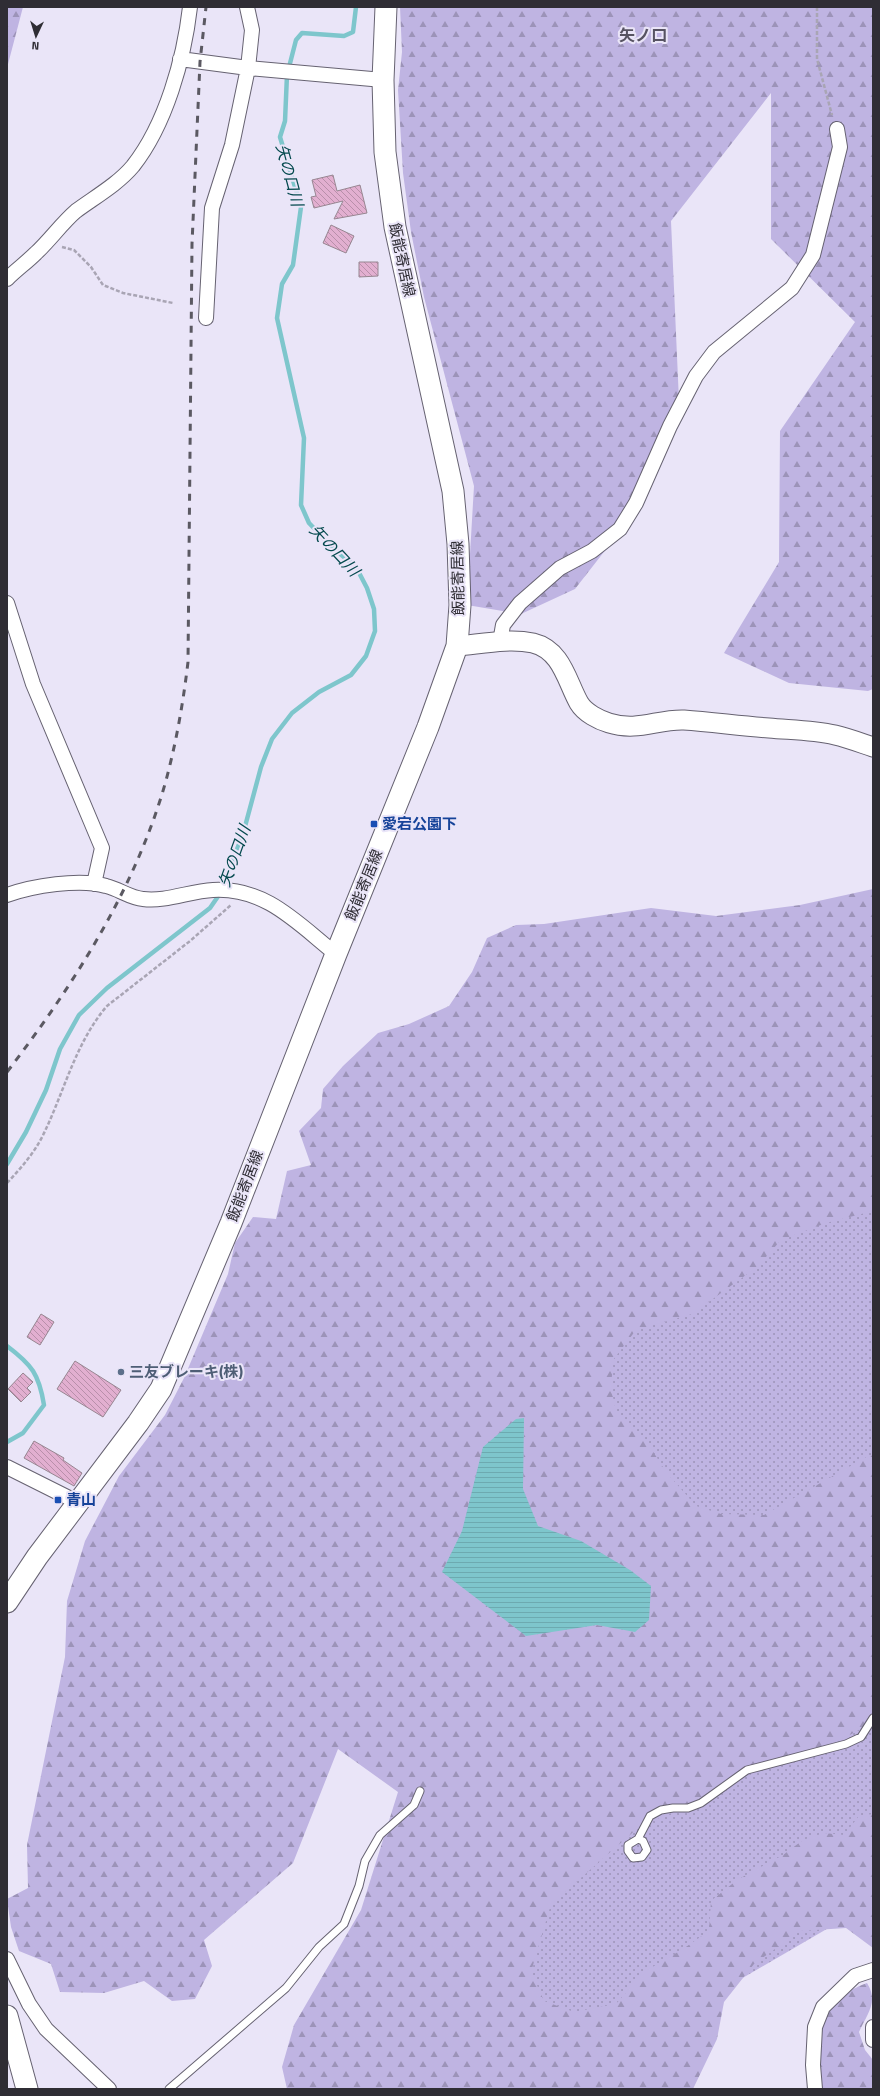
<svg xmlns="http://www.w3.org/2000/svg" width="880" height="2096" font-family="'Titillium Web','Noto Sans JP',sans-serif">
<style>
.grass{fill:url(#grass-dots)}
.forest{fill:url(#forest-firs);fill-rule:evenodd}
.water{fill:url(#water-rules)}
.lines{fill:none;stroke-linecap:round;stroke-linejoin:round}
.stream{stroke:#7ec6cc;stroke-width:4.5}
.building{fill:url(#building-back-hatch);stroke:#978691}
.lane-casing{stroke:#666271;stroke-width:9}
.street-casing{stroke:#666271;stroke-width:16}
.secondary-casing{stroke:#666271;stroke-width:21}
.primary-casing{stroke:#666271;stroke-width:23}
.path{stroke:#a9a5b4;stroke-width:2.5;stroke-dasharray:4 2;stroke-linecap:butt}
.lane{stroke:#fff;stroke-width:7}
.street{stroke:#fff;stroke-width:14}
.secondary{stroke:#fff;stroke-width:19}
.primary{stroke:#fff;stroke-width:21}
.rail{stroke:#5b5962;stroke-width:3;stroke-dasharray:7 7;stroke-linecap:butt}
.transit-dot{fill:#1a4fb4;stroke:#eae5f8;stroke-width:1.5}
.service-dot{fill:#5c6f8a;stroke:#eae5f8;stroke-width:1.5}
.labels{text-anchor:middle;stroke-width:4;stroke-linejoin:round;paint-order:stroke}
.street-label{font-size:15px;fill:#2f2d34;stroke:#eae5f8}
.transit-label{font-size:15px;font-weight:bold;fill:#164399;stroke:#eae5f8;text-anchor:start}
.service-label{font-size:15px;font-weight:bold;fill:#4e5e75;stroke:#eae5f8;text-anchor:start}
.neighbourhood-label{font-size:16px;font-weight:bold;fill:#575362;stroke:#eae5f8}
.water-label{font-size:16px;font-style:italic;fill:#04494e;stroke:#eae5f8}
</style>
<defs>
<pattern id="grass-dots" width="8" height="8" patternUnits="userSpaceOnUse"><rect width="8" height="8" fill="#bfb4e2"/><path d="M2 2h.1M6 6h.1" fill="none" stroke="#9c93b8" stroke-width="1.8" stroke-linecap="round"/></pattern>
<pattern id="forest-firs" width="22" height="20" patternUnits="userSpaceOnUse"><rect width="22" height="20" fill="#bfb4e2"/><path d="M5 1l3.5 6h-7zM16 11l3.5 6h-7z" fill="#9c93b8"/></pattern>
<pattern id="water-rules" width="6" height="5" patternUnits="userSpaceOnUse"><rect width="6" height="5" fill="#7ec6cc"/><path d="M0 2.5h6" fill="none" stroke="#6daab0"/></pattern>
<pattern id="building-back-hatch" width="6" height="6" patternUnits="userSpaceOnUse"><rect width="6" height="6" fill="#e2afd0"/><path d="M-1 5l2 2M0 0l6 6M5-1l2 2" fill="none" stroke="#b88faa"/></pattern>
</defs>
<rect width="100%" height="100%" fill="#eae5f8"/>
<path class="grass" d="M873 1167V1902L552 2089 473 1799 389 1350Z"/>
<path class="forest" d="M7 7H23L7 68Z
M400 7H873V689L868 691 789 683 724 653 779 562 780 431 855 322 771 239V93L671 221 679 401 614 539 575 589 521 614 467 605 474 486 424 297 411 232 403 173 398 90 402 52Z
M873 889V1211L826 1223 781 1240 757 1267 692 1314 636 1330 613 1360 611 1389 617 1415 645 1439 666 1472 696 1506 721 1514 764 1515 870 1455 873 1456V1722L830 1746 791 1755 745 1773 706 1798 639 1827 551 1904 531 1972 544 2001 574 2012 616 2004 644 1972 683 1949 709 1931 711 1901 737 1880 783 1855 803 1840 824 1833 844 1835 859 1816 873 1814V1948L846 1928 800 1931 754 1964 724 2002 717 2039 693 2089H287L282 2067 294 2025 361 1910 398 1792 338 1749 293 1863 204 1940 212 1966 195 1999 172 2001 144 1981 104 1993 60 1992 51 1964 19 1951 11 1927 7 1899 28 1888 27 1845 65 1657 67 1601 85 1541 119 1476 165 1415 184 1378 228 1274 235 1243 253 1217 276 1219 287 1171 311 1165 299 1131 321 1108 323 1089 343 1066 378 1033 409 1024 449 1006 472 972 487 938 516 925 544 924 651 908 716 916 800 905ZM524 1418 523 1489 538 1526 581 1541 630 1570 651 1586 635 1632 597 1625 526 1636 442 1572 462 1531 483 1447Z
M867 1983C879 2002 867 2014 859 2032L865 2050 873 2060V2089H822C817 2065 816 2034 827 2011 833 1998 854 1988 867 1983Z"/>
<path class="water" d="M524 1418 523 1489 538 1526 581 1541 630 1570 651 1586 649 1620 635 1632 597 1625 526 1636 442 1572 462 1531 483 1447 516 1419Z"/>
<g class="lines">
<path class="stream" d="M7 1164 26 1132 46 1090 60 1049 79 1015 107 988 210 908 219 895 243 834 261 767 272 739 292 713 319 692 351 675 366 656 375 631 374 609 367 588 356 567 333 548 309 523 301 505 304 438 277 318 282 284 293 265 301 207 280 137 285 121 287 75 296 40 302 33 344 36 353 32 356 7
M7 1346C32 1365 39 1374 44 1405L23 1433 7 1442"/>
</g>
<path class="building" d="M333 175 337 191 360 185 367 213 334 219 343 201 314 208 311 197 316 196 312 180Z
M331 225 354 236 346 253 323 243Z
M359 262H378V276L359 277Z
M41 1314 54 1322 40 1345 27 1337Z
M75 1361 121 1390 103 1417 57 1389Z
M23 1373 33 1382 27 1388 31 1392 21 1402 8 1389Z
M34 1441 64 1458 63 1460 82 1473 74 1486 24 1458Z"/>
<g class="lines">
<defs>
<path id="lane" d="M638 1839 643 1841 647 1850 642 1857 633 1858 628 1851V1845L638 1839 650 1816 661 1810 673 1808H688L701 1803 747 1770 846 1744 861 1737 873 1718
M169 2089 286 1988 319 1947 344 1924 359 1886 365 1861 380 1835 414 1805 420 1791"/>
<path id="street" d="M180 59 248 68 383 80
M7 279C16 270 27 262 36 253 50 240 62 223 76 211 95 197 118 184 133 166 166 124 184 59 190 7
M206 318 212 208 232 145 248 68 252 30 247 7
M7 603 33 684 102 848 94 884
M500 642 503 625 520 603 560 568 592 551 620 529 636 503 670 426 696 376 714 352 792 288 813 255 840 147 837 129
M7 895C32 886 80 878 106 886 119 889 130 898 143 899 166 902 190 891 213 890 266 887 298 924 336 954
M7 1467 77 1502
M7 1959 29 2004 46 2029 109 2089
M873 2027V2040
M815 2089 813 2065 815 2027 823 2007 855 1976 873 1970"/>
<path id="secondary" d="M457 646C481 644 509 638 533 643 562 650 567 682 579 703 585 713 599 720 609 723 638 732 657 719 684 720 712 722 741 726 769 728 791 730 813 730 835 735 848 738 861 743 873 747"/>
<path id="primary" d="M7 1602 37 1557 138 1423 161 1389 231 1223 336 954 428 727 457 646 460 605 458 544 453 491 395 227 385 152 383 80 386 7
M7 2016 27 2089"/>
</defs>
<use href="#lane" class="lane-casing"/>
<use href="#street" class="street-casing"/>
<use href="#secondary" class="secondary-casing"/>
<use href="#primary" class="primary-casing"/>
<path class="path" d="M817 7V59L832 115
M62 247 74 250 91 267 103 285 123 293 173 303
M7 1183C22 1167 36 1151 45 1131 65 1089 76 1042 107 1006L190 941 231 905"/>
<use href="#lane" class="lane"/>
<use href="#street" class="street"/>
<use href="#secondary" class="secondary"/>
<use href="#primary" class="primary"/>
<path class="rail" d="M7 1072C73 986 135 889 165 784 176 744 183 704 188 662L192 244 200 62 206 7"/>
</g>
<g class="transit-dot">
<rect x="370" y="820" width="8" height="8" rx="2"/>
<rect x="54" y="1496" width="8" height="8" rx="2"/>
</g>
<circle class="service-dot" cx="121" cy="1372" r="4"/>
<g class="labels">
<g class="street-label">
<text transform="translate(402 260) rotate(78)" y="5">飯能寄居線</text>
<text transform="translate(458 578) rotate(-91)" y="5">飯能寄居線</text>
<text transform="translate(364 885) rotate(-68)" y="5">飯能寄居線</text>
<text transform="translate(245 1186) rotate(-69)" y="5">飯能寄居線</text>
</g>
<g class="transit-label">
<text x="382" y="829">愛宕公園下</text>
<text x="66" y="1505">青山</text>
</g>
<g class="service-label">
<text x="129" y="1377">三友ブレーキ(株)</text>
</g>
<g class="neighbourhood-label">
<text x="643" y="41">矢ノ口</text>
</g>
<g class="water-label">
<text transform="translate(290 175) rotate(75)" y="6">矢の口川</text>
<text transform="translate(335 550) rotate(47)" y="6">矢の口川</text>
<text transform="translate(234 856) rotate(-70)" y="6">矢の口川</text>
</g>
</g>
<rect width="880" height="2096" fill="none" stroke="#2f2d34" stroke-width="16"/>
<g transform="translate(36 36) rotate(184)" stroke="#eae5f8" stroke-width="3" paint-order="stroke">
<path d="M0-3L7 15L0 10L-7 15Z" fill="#2f2d34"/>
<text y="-6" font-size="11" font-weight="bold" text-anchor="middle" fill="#2f2d34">N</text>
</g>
</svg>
